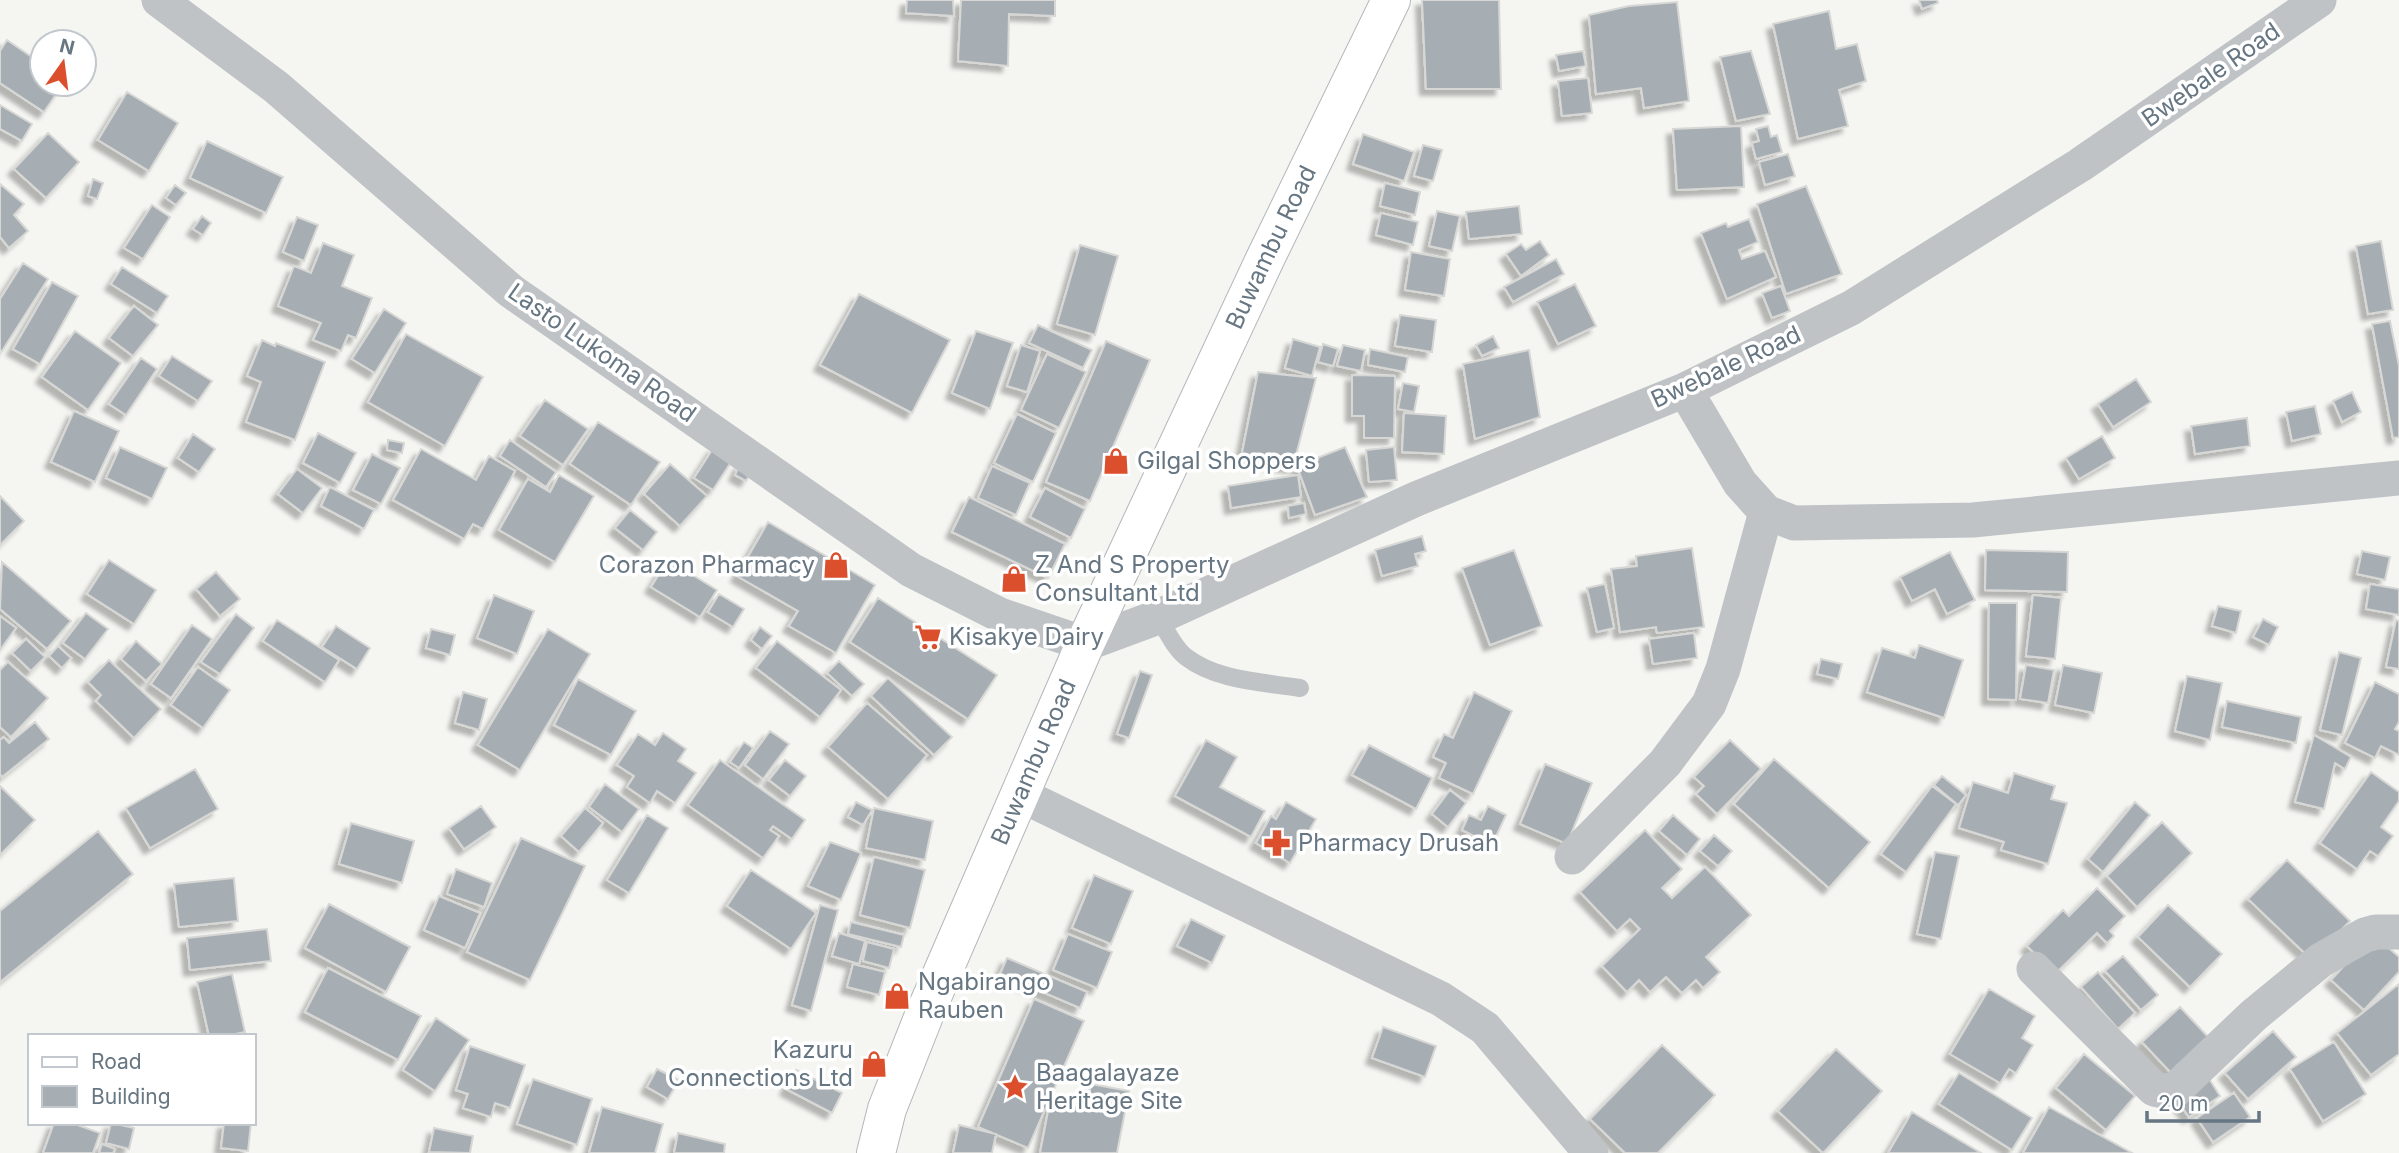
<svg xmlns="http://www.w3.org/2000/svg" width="2399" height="1153" font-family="Inter,sans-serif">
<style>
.building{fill:#a6aeb3;stroke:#d7d7d5;stroke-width:2;filter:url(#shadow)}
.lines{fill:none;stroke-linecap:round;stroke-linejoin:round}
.secondary-casing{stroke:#b1b7bb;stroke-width:40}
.lane{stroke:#bfc3c6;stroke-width:18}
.street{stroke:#bfc3c6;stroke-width:35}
.secondary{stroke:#fff;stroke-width:38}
.labels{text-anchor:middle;stroke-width:7;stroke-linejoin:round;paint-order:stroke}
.street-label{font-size:24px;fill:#667682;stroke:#fff}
.poi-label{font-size:24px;fill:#667682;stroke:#fff;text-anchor:start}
</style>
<defs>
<filter id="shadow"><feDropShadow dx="-6" dy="6" stdDeviation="2" flood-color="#0004"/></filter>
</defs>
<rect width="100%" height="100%" fill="#f5f5f2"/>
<path class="building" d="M907 0H953L954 16 906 13Z
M961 0H1055V16L1009 14 1008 66 958 61Z
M1422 0H1499L1501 89H1426Z
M1919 0H1937L1938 3 1922 9Z
M1677 2 1689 101 1644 108 1641 88 1596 94 1589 15 1629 6Z
M1829 11 1836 49 1857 44 1866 81 1839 90 1848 126 1798 139 1773 24Z
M7 40 42 64V84H63L44 112 0 83V51Z
M1583 51 1586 66 1559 71 1556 55Z
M1751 51 1770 114 1736 121 1720 57Z
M1588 78 1592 113 1562 116 1558 81Z
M127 92 178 123 149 171 98 140Z
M0 105 32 124 22 141 0 129Z
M1741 126 1744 187 1677 190 1673 129Z
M1768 126 1771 137 1777 135 1782 152 1756 159 1752 143 1759 141 1756 129Z
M48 133 79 162 46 198 14 169Z
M1363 134 1414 152 1404 181 1353 164Z
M207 141 283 177 266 213 190 178Z
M1423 145 1442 150 1433 181 1414 176Z
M1788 154 1795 176 1765 185 1759 162Z
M93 179 103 183 97 199 88 196Z
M1385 183 1420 192 1415 215 1380 206Z
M0 184 24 204 14 215 28 231 9 248 0 237Z
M175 185 186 193 176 205 166 198Z
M1806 186 1842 274 1786 294 1757 204Z
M152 205 170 217 143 259 124 248Z
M1519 206 1522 234 1469 239 1466 212Z
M1437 211 1460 216 1452 251 1429 246Z
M1381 213 1418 222 1413 245 1376 235Z
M202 216 211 223 203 235 193 229Z
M297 217 318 225 304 261 283 252Z
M1749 219 1758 242 1739 250 1742 259 1765 251 1776 277 1727 299 1701 233 1726 223 1728 227Z
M1540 241 1549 255 1521 276 1506 254 1521 244 1526 250Z
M2381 241 2393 310 2368 314 2356 246Z
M323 243 354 255 342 286 372 298 356 338 348 335 341 351 313 340 321 323 278 306 294 266 311 273Z
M1080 245 1118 256 1095 335 1057 324Z
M1411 252 1450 259 1444 296 1405 290Z
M1556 259 1564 274 1513 302 1504 287Z
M23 263 48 279 2 351 0 350V299Z
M122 267 168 296 157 313 111 284Z
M52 282 78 296 40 364 13 349Z
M1575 284 1596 326 1558 344 1537 302Z
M1781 286 1790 311 1772 318 1762 293Z
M859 294 950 340 912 413 820 365Z
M134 306 158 325 133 356 109 338Z
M384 309 406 323 375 373 352 359Z
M1400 315 1436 320 1432 352 1395 346Z
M2390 321 2399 366V437L2393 438 2372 324Z
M1038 325 1092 350 1083 368 1029 343Z
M75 331 121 363 88 410 42 377Z
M976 331 1013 343 990 409 952 393Z
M406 334 483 377 445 446 368 402Z
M1493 336 1499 348 1482 356 1476 345Z
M1293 339 1320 347 1312 376 1285 368Z
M262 340 275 346 276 343 325 362 295 440 246 422 261 382 247 376Z
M1106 341 1150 360 1090 501 1046 482Z
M1323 344 1338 349 1333 366 1318 362Z
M1021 345 1040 351 1027 392 1007 386Z
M1343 345 1365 350 1361 371 1337 366Z
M1370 349 1408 357 1405 372 1368 365Z
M1529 350 1540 417 1475 439 1463 364Z
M1047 354 1086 372 1059 428 1021 410Z
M172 356 212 381 198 401 159 376Z
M141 358 157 369 126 415 109 404Z
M1258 372 1316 378 1293 467 1241 458Z
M1352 375 1395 376 1394 438H1364V416H1352Z
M2136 379 2151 402 2113 427 2098 404Z
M1403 383 1419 386 1414 412 1398 409Z
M2352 392 2361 412 2342 422 2333 401Z
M545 400 588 429 563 465 520 436Z
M2315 406 2321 434 2292 441 2286 412Z
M74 411 119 431 95 482 51 462Z
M1404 413 1446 416 1444 454 1402 452Z
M1017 414 1056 433 1033 482 994 463Z
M2247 418 2250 446 2195 454 2191 426Z
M598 422 660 462 631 505 570 464Z
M318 433 356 453 340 483 303 463Z
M193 434 215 449 199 472 178 458Z
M2102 436 2115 458 2079 479 2066 458Z
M388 440 404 443 402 453 387 450Z
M510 440 556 472 546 487 500 456Z
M120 447 167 468 152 499 106 478Z
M714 447 733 459 713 490 694 478Z
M1345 447 1367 497 1315 515 1297 466Z
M1394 447 1397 480 1369 482 1366 450Z
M421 449 476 480 489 456 515 471 483 529 473 524 464 539 393 500Z
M372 454 400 468 381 504 353 490Z
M670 464 707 496 680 526 644 494Z
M740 464 752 470 746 481 735 475Z
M992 466 1030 483 1016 515 978 498Z
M297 469 322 488 303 513 278 494Z
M559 475 594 496 555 562 499 530 528 479 550 492Z
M1298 475 1301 497 1231 508 1228 486Z
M330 487 374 510 364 529 321 506Z
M1045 488 1085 509 1071 538 1030 517Z
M0 496 24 521 0 545Z
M969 497 1065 544 1048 578 952 532Z
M1304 503 1306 514 1289 518 1288 506Z
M630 510 657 532 643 550 615 528Z
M768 522 875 585 836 653 789 626 798 611 737 576Z
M1422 536 1426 551 1415 554 1418 566 1382 576 1375 550Z
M1692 548 1704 627 1657 633 1656 627 1620 632 1611 569 1637 566 1636 556Z
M1514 550 1542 626 1490 645 1462 568Z
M1986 550 2068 552 2067 592 1985 590Z
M2362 551 2390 557 2385 580 2357 574Z
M1950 552 1975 600 1947 614 1935 589 1912 601 1900 577Z
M109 560 156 590 134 624 87 594Z
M668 560 717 590 700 617 651 587Z
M2 562 71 621 47 649 0 609Z
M216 572 240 599 220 616 196 589Z
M1605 584 1614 628 1597 632 1587 588Z
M2370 584 2399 589V615L2366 609Z
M719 594 744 609 733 627 708 612Z
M494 595 534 611 517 654 477 638Z
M2033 595 2061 598 2055 659 2026 656Z
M878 598 997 675 968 719 850 642Z
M1989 603H2017L2016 700 1988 699Z
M2218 606 2241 611 2236 633 2212 626Z
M86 613 108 629 85 659 63 643Z
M236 614 254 628 220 674 201 662Z
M0 616 16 628 0 650Z
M2263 619 2278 627 2269 645 2253 637Z
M277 620 339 660 325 682 263 641Z
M2396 620 2399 621V669L2386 667Z
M192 625 212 639 171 698 151 684Z
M336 626 370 648 357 669 322 647Z
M760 627 772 636 762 649 751 640Z
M431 629 455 635 450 655 426 648Z
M548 629 590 654 520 770 478 745Z
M1694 633 1697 658 1653 664 1649 639Z
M26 639 45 657 31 671 12 653Z
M136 641 162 664 146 681 121 659Z
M777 641 841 690 820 717 756 668Z
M1919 645 1963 660 1944 718 1867 692 1882 648 1915 658Z
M58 646 71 658 62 668 49 656Z
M2339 652 2361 658 2342 735 2320 730Z
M1821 659 1842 664 1838 679 1817 674Z
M109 660 161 709 134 738 96 701 101 695 88 682Z
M839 661 864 684 852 696 827 673Z
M8 662 48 698 11 737 0 727V670Z
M2026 665 2054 670 2048 703 2020 699Z
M2063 665 2102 673 2094 713 2055 705Z
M198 667 230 690 203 728 171 705Z
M1140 671 1152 675 1129 738 1117 734Z
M2187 676 2222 683 2210 740 2175 731Z
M888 678 952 737 934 755 871 696Z
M578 679 636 711 611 755 554 725Z
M2375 682 2399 694V722L2395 729 2399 731V755L2381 746 2375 758 2345 743Z
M463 692 487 699 479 730 455 723Z
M1474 692 1512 711 1473 794 1439 778 1446 763 1433 757 1444 734 1453 738Z
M2227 701 2301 717 2296 743 2222 727Z
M867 703 927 755 888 799 828 747Z
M35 722 49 739 2 777 0 774V740L4 737 9 743Z
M770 731 789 744 763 779 745 765Z
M663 733 686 749 678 761 696 773 675 803 657 791 650 803 627 787 634 776 617 765 638 734 655 745Z
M2314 735 2351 757 2345 769 2335 763 2324 809 2295 802Z
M1206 740 1237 757 1220 787 1265 811 1251 837 1175 796Z
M1730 740 1761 769 1717 814 1696 794 1704 786 1694 777Z
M744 742 753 748 739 768 730 762Z
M1369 745 1432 778 1416 809 1352 775Z
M1774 759 1870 842 1829 888 1734 804Z
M720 760 805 820 792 839 773 826 770 830 779 836 763 858 688 805Z
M785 760 806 776 790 796 769 780Z
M1545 764 1592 783 1567 844 1520 824Z
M195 769 218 809 150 848 126 808Z
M2371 772 2399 792V801L2381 827 2393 836 2378 856 2370 851 2357 869 2320 843Z
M2014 773 2055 786 2051 799 2067 803 2048 864 2001 850 2004 842 1959 828 1973 782 2008 793Z
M1942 776 1966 795 1958 805 1934 785Z
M605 784 639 809 622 832 589 807Z
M0 786 35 820 0 855Z
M1932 786 1956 804 1906 872 1881 854Z
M1450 790 1466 803 1448 827 1432 814Z
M856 802 872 810 863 825 848 817Z
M1286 802 1316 819 1290 863 1256 843 1271 816 1276 819Z
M2135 802 2150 815 2103 872 2088 859Z
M481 806 496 827 464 849 449 828Z
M1488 806 1506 815 1492 845 1462 830 1469 815 1481 820Z
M585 808 603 823 579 852 561 836Z
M874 808 933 821 925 860 866 848Z
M647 815 668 828 629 893 607 880Z
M1673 815 1700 839 1687 855 1659 831Z
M2162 822 2192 853 2137 907 2107 876Z
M351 823 414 841 402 883 339 864Z
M1645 830 1682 869 1662 888 1672 898 1705 867 1751 915 1706 957 1720 972 1703 988 1696 980 1682 993 1666 977 1650 992 1639 980 1627 992 1602 966 1640 929 1630 919 1617 931 1580 892Z
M98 831 133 874 0 982V911Z
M1714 835 1732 851 1718 866 1700 851Z
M521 838 585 866 530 980 467 952Z
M830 842 861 853 841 900 808 886Z
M1935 852 1959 856 1941 939 1917 934Z
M874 857 925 870 910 928 860 915Z
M2287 860 2350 921 2312 960 2248 899Z
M456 869 492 883 484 907 447 894Z
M751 870 816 913 791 949 727 906Z
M1094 875 1133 891 1111 944 1072 928Z
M234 878 238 921 179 927 174 884Z
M2097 888 2125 916 2110 931 2114 936 2107 943 2097 933 2055 974 2027 946 2063 910 2069 916Z
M439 896 480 913 465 948 424 930Z
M329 904 410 947 386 992 305 948Z
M820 905 838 910 811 1011 792 1005Z
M2168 905 2222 954 2190 987 2138 937Z
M1191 919 1225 936 1212 963 1177 946Z
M851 922 904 935 901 947 848 934Z
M267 929 271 961 190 970 187 938Z
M839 933 865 941 859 964 832 956Z
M1068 934 1112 952 1097 988 1053 970Z
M2373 934 2399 957V972L2364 1010 2331 980Z
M867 942 894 949 889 968 863 961Z
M2123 956 2158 995 2141 1010 2105 971Z
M1007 958 1087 992 1080 1008 1000 974Z
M853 964 885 972 879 995 847 987Z
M328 968 421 1016 398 1060 305 1012Z
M2098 972 2135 1013 2118 1029 2081 987Z
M232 974 245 1032 226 1036H209L197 982Z
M2399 984V1054L2371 1075 2337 1033Z
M1989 989 2035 1016 2022 1038 2033 1045 2016 1073 2009 1069 2000 1083 1950 1054Z
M1034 999 1084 1021 1028 1148 978 1127Z
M2180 1007 2211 1040 2173 1075 2142 1042Z
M436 1018 469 1040 435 1091 403 1070Z
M1383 1027 1436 1046 1425 1077 1372 1058Z
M2273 1031 2296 1057 2248 1099 2225 1073Z
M2334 1042 2366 1094 2323 1121 2290 1069Z
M1662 1045 1715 1095 1658 1153H1625L1590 1119Z
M470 1046 525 1065 510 1108 495 1103 491 1117 463 1108 468 1094 456 1090Z
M1836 1049 1882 1091 1823 1153 1778 1111Z
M2084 1054 2135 1096 2106 1130 2056 1088Z
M657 1069 679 1080 668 1099 647 1087Z
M796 1070 842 1093 832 1113 786 1089Z
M1959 1073 2032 1118 2012 1150 1939 1104Z
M2206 1074 2220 1096 2189 1117 2174 1096Z
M533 1079 592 1099 577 1145 517 1124Z
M1091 1084 1129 1091 1117 1153H1040L1050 1101 1087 1109Z
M2234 1093 2250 1117 2213 1142 2197 1118Z
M602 1107 663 1124 655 1153H589Z
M2049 1107 2132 1153H2023Z
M1912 1112 1981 1153H1888Z
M54 1123H72L100 1133 93 1153H43Z
M111 1123 134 1128 129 1149 106 1143Z
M224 1123H251L248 1151 221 1148Z
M959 1125 996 1134 992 1153H953Z
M434 1128 473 1136 470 1153 429 1152Z
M678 1133 725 1144 724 1153H674Z
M102 1144 115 1149 113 1153H99Z"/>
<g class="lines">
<defs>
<g id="secondary">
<path id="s1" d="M876 1153 887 1109 925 1013 1085 644 1265 259 1391 0"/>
</g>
</defs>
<use href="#secondary" class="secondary-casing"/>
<path class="lane" d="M1158 617C1166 629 1174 648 1186 657 1217 681 1263 682 1300 688"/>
<path class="street" d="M159 0 276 87 511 291 911 570 1000 615 1085 644 1158 617 1416 499 1685 390 1851 308 2080 165 2319 0
M1685 390 1740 483 1766 512 1794 523 1973 520 2399 478
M1019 794 1441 999 1485 1028 1591 1153
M1572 857 1665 763 1709 704 1723 669 1766 512
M2034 969 2154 1089 2164 1091 2175 1090 2254 1015 2321 960 2365 935 2376 932H2399"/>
<use href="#secondary" class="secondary"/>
</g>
<defs>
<symbol id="shop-bare" viewBox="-9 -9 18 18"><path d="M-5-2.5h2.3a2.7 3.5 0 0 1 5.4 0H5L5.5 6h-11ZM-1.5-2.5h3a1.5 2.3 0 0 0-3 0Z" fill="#db4f2c" stroke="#fff" stroke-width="2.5" paint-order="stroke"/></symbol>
<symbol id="supermarket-bare" viewBox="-9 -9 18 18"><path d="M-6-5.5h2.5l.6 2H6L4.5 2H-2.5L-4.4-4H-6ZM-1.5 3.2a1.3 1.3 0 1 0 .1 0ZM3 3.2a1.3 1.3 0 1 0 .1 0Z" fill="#db4f2c" stroke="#fff" stroke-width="2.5" paint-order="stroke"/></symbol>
<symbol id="pharmacy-bare" viewBox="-9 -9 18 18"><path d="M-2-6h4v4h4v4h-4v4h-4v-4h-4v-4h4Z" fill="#db4f2c" stroke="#fff" stroke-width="2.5" paint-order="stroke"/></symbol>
<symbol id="sight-bare" viewBox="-9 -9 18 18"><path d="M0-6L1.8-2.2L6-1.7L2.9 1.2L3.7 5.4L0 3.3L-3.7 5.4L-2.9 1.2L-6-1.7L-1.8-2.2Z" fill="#db4f2c" stroke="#fff" stroke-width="2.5" paint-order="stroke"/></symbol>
</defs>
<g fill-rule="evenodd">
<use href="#shop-bare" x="1097" y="442" width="38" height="38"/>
<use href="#shop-bare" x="817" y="546" width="38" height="38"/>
<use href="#shop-bare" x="995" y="560" width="38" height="38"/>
<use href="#supermarket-bare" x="909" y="618" width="38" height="38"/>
<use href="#pharmacy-bare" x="1258" y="824" width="38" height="38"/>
<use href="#shop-bare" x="878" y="977" width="38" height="38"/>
<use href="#shop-bare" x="855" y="1045" width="38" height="38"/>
<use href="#sight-bare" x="996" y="1068" width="38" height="38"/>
</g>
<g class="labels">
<g class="street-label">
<text transform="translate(2211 75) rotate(-35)" y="8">Bwebale Road</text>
<text dy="8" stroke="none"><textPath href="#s1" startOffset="989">Buwambu Road</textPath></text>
<text transform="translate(602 353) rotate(35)" y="8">Lasto Lukoma Road</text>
<text transform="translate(1726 367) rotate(-25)" y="8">Bwebale Road</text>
<text dy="8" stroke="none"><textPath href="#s1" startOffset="422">Buwambu Road</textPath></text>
</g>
<g class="poi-label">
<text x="1137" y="469">Gilgal Shoppers</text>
<text x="815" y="573" text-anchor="end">Corazon Pharmacy</text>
<text x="1035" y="573">Z And S Property<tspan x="1035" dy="28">Consultant Ltd</tspan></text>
<text x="949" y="645">Kisakye Dairy</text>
<text x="1298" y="851">Pharmacy Drusah</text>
<text x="918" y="990">Ngabirango<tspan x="918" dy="28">Rauben</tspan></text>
<text x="853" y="1058" text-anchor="end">Kazuru<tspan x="853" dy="28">Connections Ltd</tspan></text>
<text x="1036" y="1081">Baagalayaze<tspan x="1036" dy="28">Heritage Site</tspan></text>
</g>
</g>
<rect x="28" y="1034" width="228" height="91" fill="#ffffff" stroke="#c2c8cd" stroke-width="2"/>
<rect x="42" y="1057" width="35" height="10" fill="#ffffff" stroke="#c2c8cd" stroke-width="2"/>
<text x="91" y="1069" font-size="21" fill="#667682">Road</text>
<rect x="42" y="1086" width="35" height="21" fill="#a6aeb3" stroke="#c2c8cd" stroke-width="2"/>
<text x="91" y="1104" font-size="21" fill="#667682">Building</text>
<g transform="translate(63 63) rotate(14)"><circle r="33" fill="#ffffff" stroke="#c2c8cd" stroke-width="2"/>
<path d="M0-5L12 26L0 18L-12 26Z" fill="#db4f2c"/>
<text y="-10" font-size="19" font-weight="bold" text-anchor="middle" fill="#667682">N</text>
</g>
<path d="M2147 1111v10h112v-10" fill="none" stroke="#667682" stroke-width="3.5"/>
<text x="2158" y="1111" font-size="21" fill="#667682" stroke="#ffffff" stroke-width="5" paint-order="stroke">20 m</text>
</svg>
